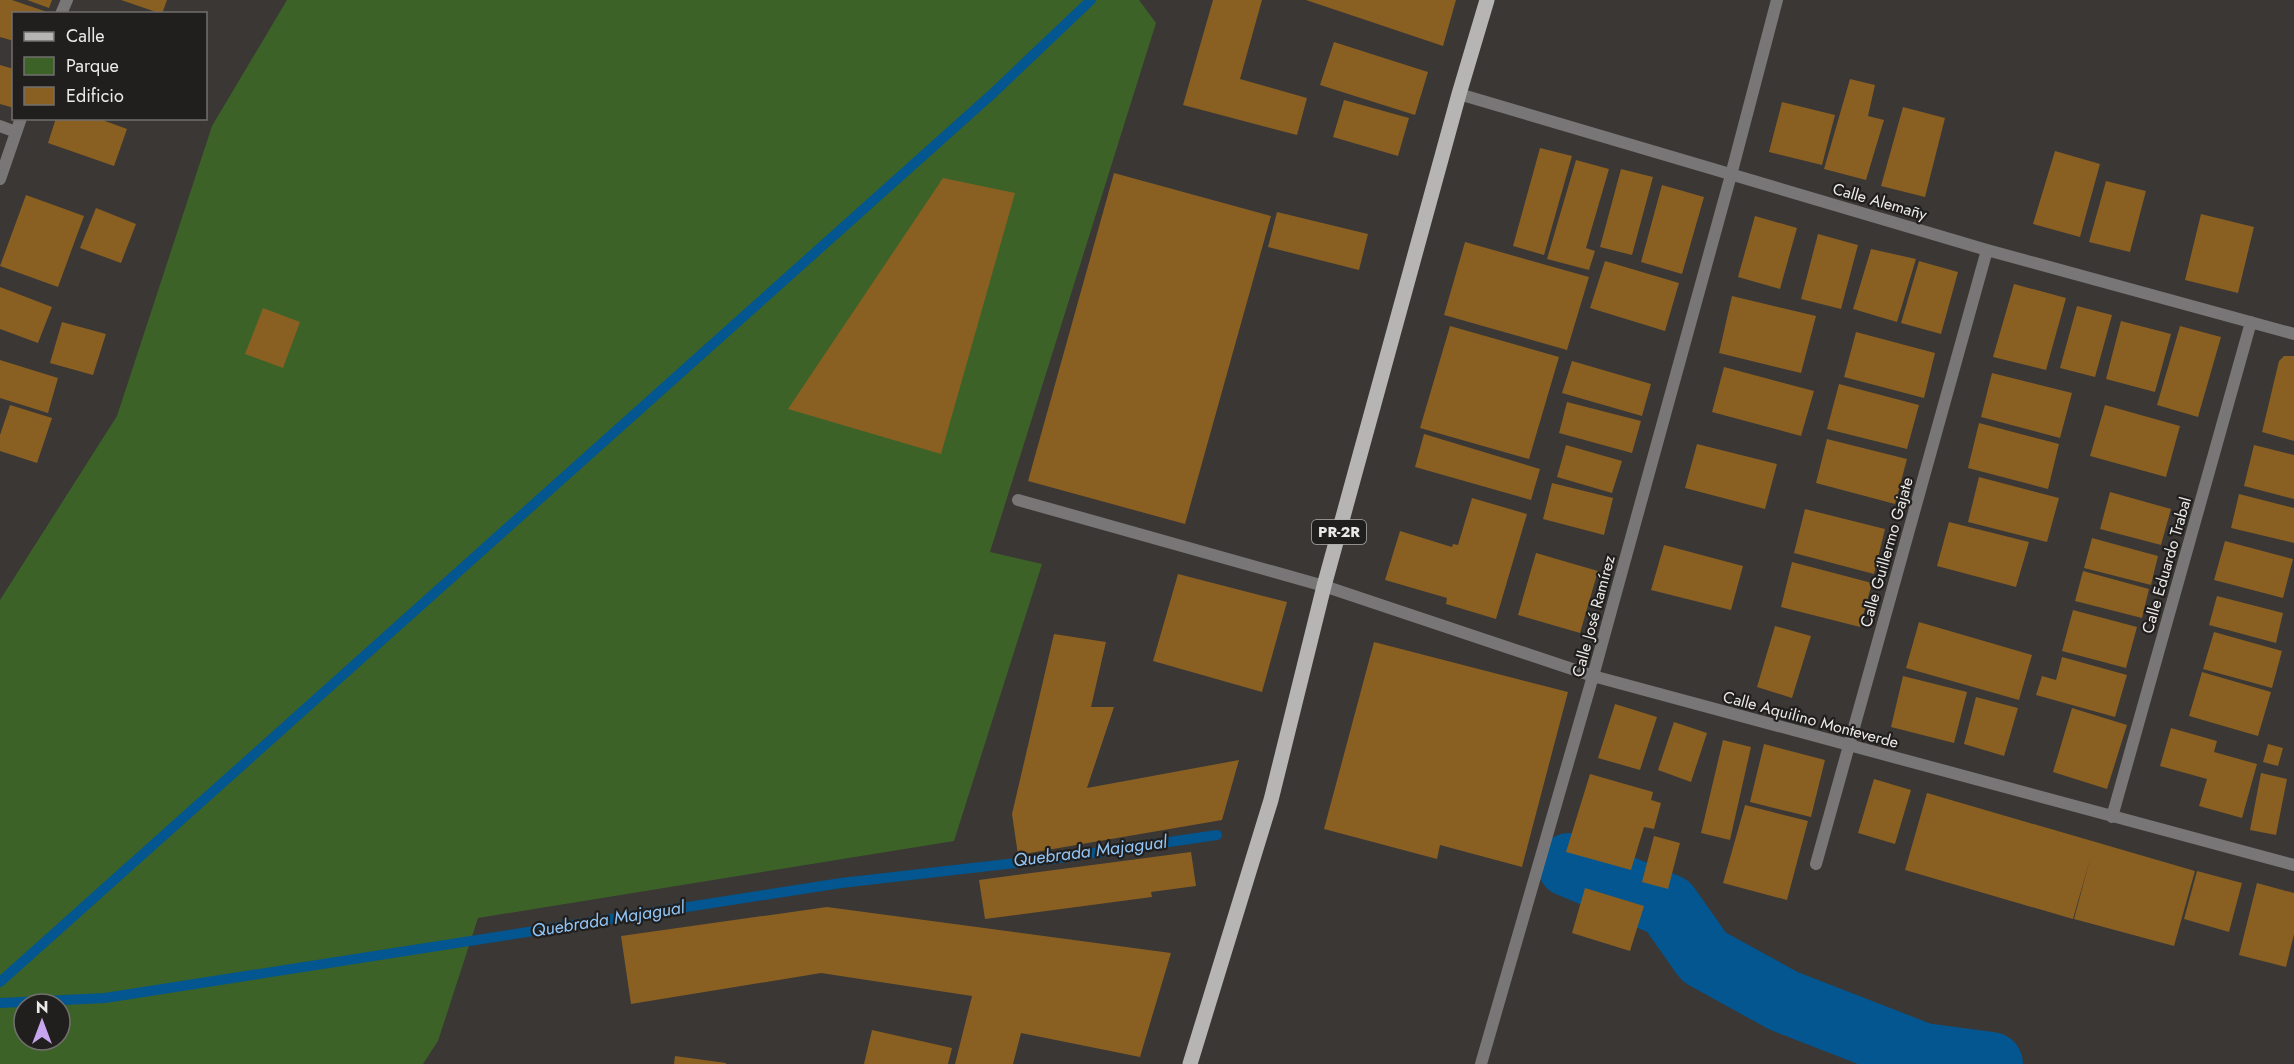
<svg xmlns="http://www.w3.org/2000/svg" width="2294" height="1064" font-family="Jost,sans-serif">
<style>
.green{fill:#3d6228;fill-rule:evenodd}
.lines{fill:none;stroke-linecap:round;stroke-linejoin:round}
.stream{stroke:#03568f;stroke-width:10}
.river{stroke:#03568f;stroke-width:64}
.building{fill:#895f22}
.lane{stroke:#787677;stroke-width:12}
.street{stroke:#787677;stroke-width:12}
.primary{stroke:#b7b4b4;stroke-width:15}
.labels{text-anchor:middle;stroke-width:4.5;stroke-linejoin:round;paint-order:stroke}
.shield{fill:#201f1e;stroke:#afadac;stroke-width:1.5}
.shield-label{font-size:15px;font-weight:bold;fill:#eceae9}
.street-label{font-size:16px;fill:#eceae9;stroke:#201f1e}
.water-label{font-size:18px;font-style:italic;fill:#92c5f6;stroke:#201f1e}
</style>
<rect width="100%" height="100%" fill="#3a3735"/>
<path class="green" d="M287 0H1139L1156 23 990 552 1042 564 954 841 478 918 438 1041 423 1064H0V600L117 416 212 126ZM24 1004H60V1040H24Z"/>
<g class="lines">
<path class="stream" d="M0 982 991 95 1091 0
M0 1003 105 998 841 883 1059 858 1217 835"/>
<path class="river" d="M1569 865 1668 906 1704 957 1784 1001 1923 1055 1991 1064"/>
</g>
<path class="building" d="M0 0H12L53 14H14V41L0 37Z
M27 0H52L49 8Z
M121 0H167L162 14Z
M1213 0H1262L1240 79 1307 98 1297 135 1183 105Z
M1306 0H1456L1443 46Z
M1334 42 1428 72 1415 115 1320 85Z
M0 65 14 69V108L0 104Z
M1850 79 1875 85 1868 116 1884 120 1866 180 1824 169Z
M1344 100 1409 118 1398 156 1333 137Z
M1782 102 1835 115 1822 165 1769 152Z
M1903 107 1945 118 1925 197 1881 186Z
M56 118H97L127 129 114 166 48 143Z
M1540 148 1572 156 1544 255 1513 246Z
M2055 151 2100 164 2080 237 2033 224Z
M1576 160 1609 169 1586 248 1595 251 1589 270 1547 259Z
M1621 169 1653 177 1632 255 1600 247Z
M1114 173 1271 216 1185 524 1028 481Z
M943 178 1015 193 941 454 788 409Z
M2106 181 2146 191 2130 252 2089 242Z
M1662 185 1704 197 1682 274 1641 262Z
M26 195 84 216 58 287 0 266Z
M96 208 136 224 121 263 80 248Z
M1277 212 1368 234 1359 270 1268 247Z
M2201 214 2254 227 2238 293 2185 280Z
M1755 216 1797 228 1780 289 1738 277Z
M1818 234 1858 245 1841 309 1801 299Z
M1465 242 1589 277 1567 350 1444 315Z
M1871 249 1916 259 1897 322 1853 309Z
M1605 261 1679 283 1665 331 1590 308Z
M1919 261 1958 272 1941 334 1901 323Z
M2014 284 2066 298 2046 370 1993 357Z
M0 287 52 307 38 343 0 329Z
M1732 296 1816 316 1801 373 1719 353Z
M2077 306 2112 315 2095 377 2060 368Z
M263 308 300 322 283 368 245 354Z
M2121 321 2171 334 2155 392 2106 379Z
M62 322 106 334 93 375 50 363Z
M1450 326 1559 357 1529 459 1420 428Z
M2180 326 2221 337 2198 417 2157 405Z
M1856 332 1935 353 1924 398 1844 377Z
M2284 356H2294V441L2262 432 2279 361Z
M0 360 58 378 48 413 0 398Z
M1572 361 1651 384 1642 416 1562 393Z
M1724 367 1814 391 1801 436 1712 412Z
M1992 373 2072 393 2060 438 1981 417Z
M1839 384 1919 405 1907 449 1827 429Z
M1567 402 1641 421 1632 453 1559 433Z
M10 405 52 418 37 463 0 451V435Z
M2105 405 2180 426 2166 477 2090 456Z
M1979 423 2059 444 2048 489 1968 468Z
M1424 434 1540 469 1531 500 1415 467Z
M1827 439 1907 459 1895 504 1816 483Z
M1697 444 1777 464 1765 509 1685 488Z
M1566 445 1622 461 1612 493 1557 477Z
M2254 445 2294 455V499L2244 486Z
M1979 477 2059 498 2047 542 1968 522Z
M1552 483 1613 498 1604 535 1543 519Z
M2110 492 2171 509 2161 545 2100 529Z
M2239 494 2294 508V543L2231 528Z
M1472 498 1527 514 1496 619 1446 604 1447 598 1385 580 1400 531 1452 547 1453 544 1458 545Z
M1805 509 1885 529 1874 574 1794 553Z
M1949 522 2029 542 2016 587 1937 566Z
M2092 538 2158 556 2151 585 2084 568Z
M2225 541 2293 559 2283 598 2214 580Z
M1664 545 1743 566 1731 610 1651 590Z
M1536 553 1598 571 1580 633 1518 615Z
M1792 562 1872 583 1860 627 1781 607Z
M2083 571 2149 589 2142 618 2075 601Z
M1178 574 1287 602 1262 692 1153 661Z
M2217 596 2283 613 2276 643 2209 625Z
M2073 610 2137 627 2126 668 2062 651Z
M1919 622 2032 655 2019 700 1906 668Z
M1775 626 1811 636 1792 698 1757 687Z
M2214 632 2282 651 2272 688 2203 669Z
M1054 634 1106 642 1091 707H1114L1087 788 1239 760 1222 820 1018 855 1012 814Z
M1374 642 1568 692 1522 867 1440 845 1437 859 1324 829Z
M2062 657 2127 675 2115 717 2036 695 2042 676 2056 680Z
M2202 672 2271 692 2258 736 2189 716Z
M1903 676 1967 692 1954 743 1891 727Z
M1976 697 2018 708 2004 756 1964 744Z
M1615 704 1657 717 1640 770 1598 758Z
M2072 708 2127 725 2107 789 2053 772Z
M1674 722 1707 733 1691 782 1658 770Z
M2171 728 2217 741 2214 752 2257 764 2242 818 2199 806 2207 779 2160 766Z
M1723 740 1751 747 1730 840 1701 833Z
M1764 744 1825 760 1811 817 1750 802Z
M2268 744 2283 748 2278 766 2263 762Z
M2261 773 2287 779 2276 835 2250 830Z
M1590 774 1653 792 1651 800 1661 803 1654 829 1644 827 1631 870 1566 852Z
M1874 779 1911 790 1895 844 1858 833Z
M1927 793 2195 871 2174 946 2074 919 2090 859 2073 919 1905 870Z
M1745 805 1808 821 1787 900 1723 883Z
M1654 836 1680 843 1668 889 1642 882Z
M1191 852 1196 886 1151 892 1152 897 985 919 979 880Z
M2197 871 2242 883 2229 932 2184 919Z
M2257 883 2294 893V934L2286 967 2239 955Z
M1585 888 1644 906 1630 951 1572 933Z
M827 907 1171 953 1140 1057 1021 1033 1013 1064H955L972 996 821 973 631 1004 621 936Z
M872 1030 952 1048 948 1064H864Z
M675 1056 726 1063V1064H674Z"/>
<g class="lines">
<path class="lane" d="M1731 175 1777 0
M1018 500 1324 586"/>
<path class="street" d="M61 14 67 0
M1459 94 1987 250 2294 334
M0 126 16 132
M0 179 21 118
M1324 586 1593 676 2294 865
M2112 817 2251 322
M1816 864 1987 250
M1481 1064 1593 676 1731 175"/>
<path class="primary" d="M1190 1064 1271 800 1324 586 1459 94 1487 0"/>
</g>
<g class="labels">
<rect class="shield" x="1312" y="520" width="54" height="24" rx="4.5"/>
<g class="shield-label">
<text x="1339" y="537">PR-2R</text>
</g>
<g class="street-label">
<text transform="translate(1880 201) rotate(16)" y="6">Calle Alemañy</text>
<text transform="translate(1886 552) rotate(-74)" y="6">Calle Guillermo Gajate</text>
<text transform="translate(2166 565) rotate(-74)" y="6">Calle Eduardo Trabal</text>
<text transform="translate(1593 616) rotate(-75)" y="6">Calle José Ramírez</text>
<text transform="translate(1811 719) rotate(15)" y="6">Calle Aquilino Monteverde</text>
</g>
<g class="water-label">
<text transform="translate(1090 851) rotate(-7)" y="6">Quebrada Majagual</text>
<text transform="translate(608 919) rotate(-9)" y="6">Quebrada Majagual</text>
</g>
</g>
<rect x="12" y="12" width="195" height="108" fill="#201f1e" stroke="#72706f" stroke-width="1.5"/>
<rect x="24" y="32" width="30" height="9" fill="#b7b4b4" stroke="#72706f" stroke-width="1.5"/>
<text x="66" y="42" font-size="18" fill="#eceae9">Calle</text>
<rect x="24" y="57" width="30" height="18" fill="#3d6228" stroke="#72706f" stroke-width="1.5"/>
<text x="66" y="72" font-size="18" fill="#eceae9">Parque</text>
<rect x="24" y="87" width="30" height="18" fill="#895f22" stroke="#72706f" stroke-width="1.5"/>
<text x="66" y="102" font-size="18" fill="#eceae9">Edificio</text>
<g transform="translate(42 1022)"><circle r="28" fill="#201f1e" stroke="#72706f" stroke-width="1.5"/>
<path d="M0-4.5L10 22L0 15L-10 22Z" fill="#c8a6ef"/>
<text y="-9" font-size="16" font-weight="bold" text-anchor="middle" fill="#eceae9">N</text>
</g>
</svg>
